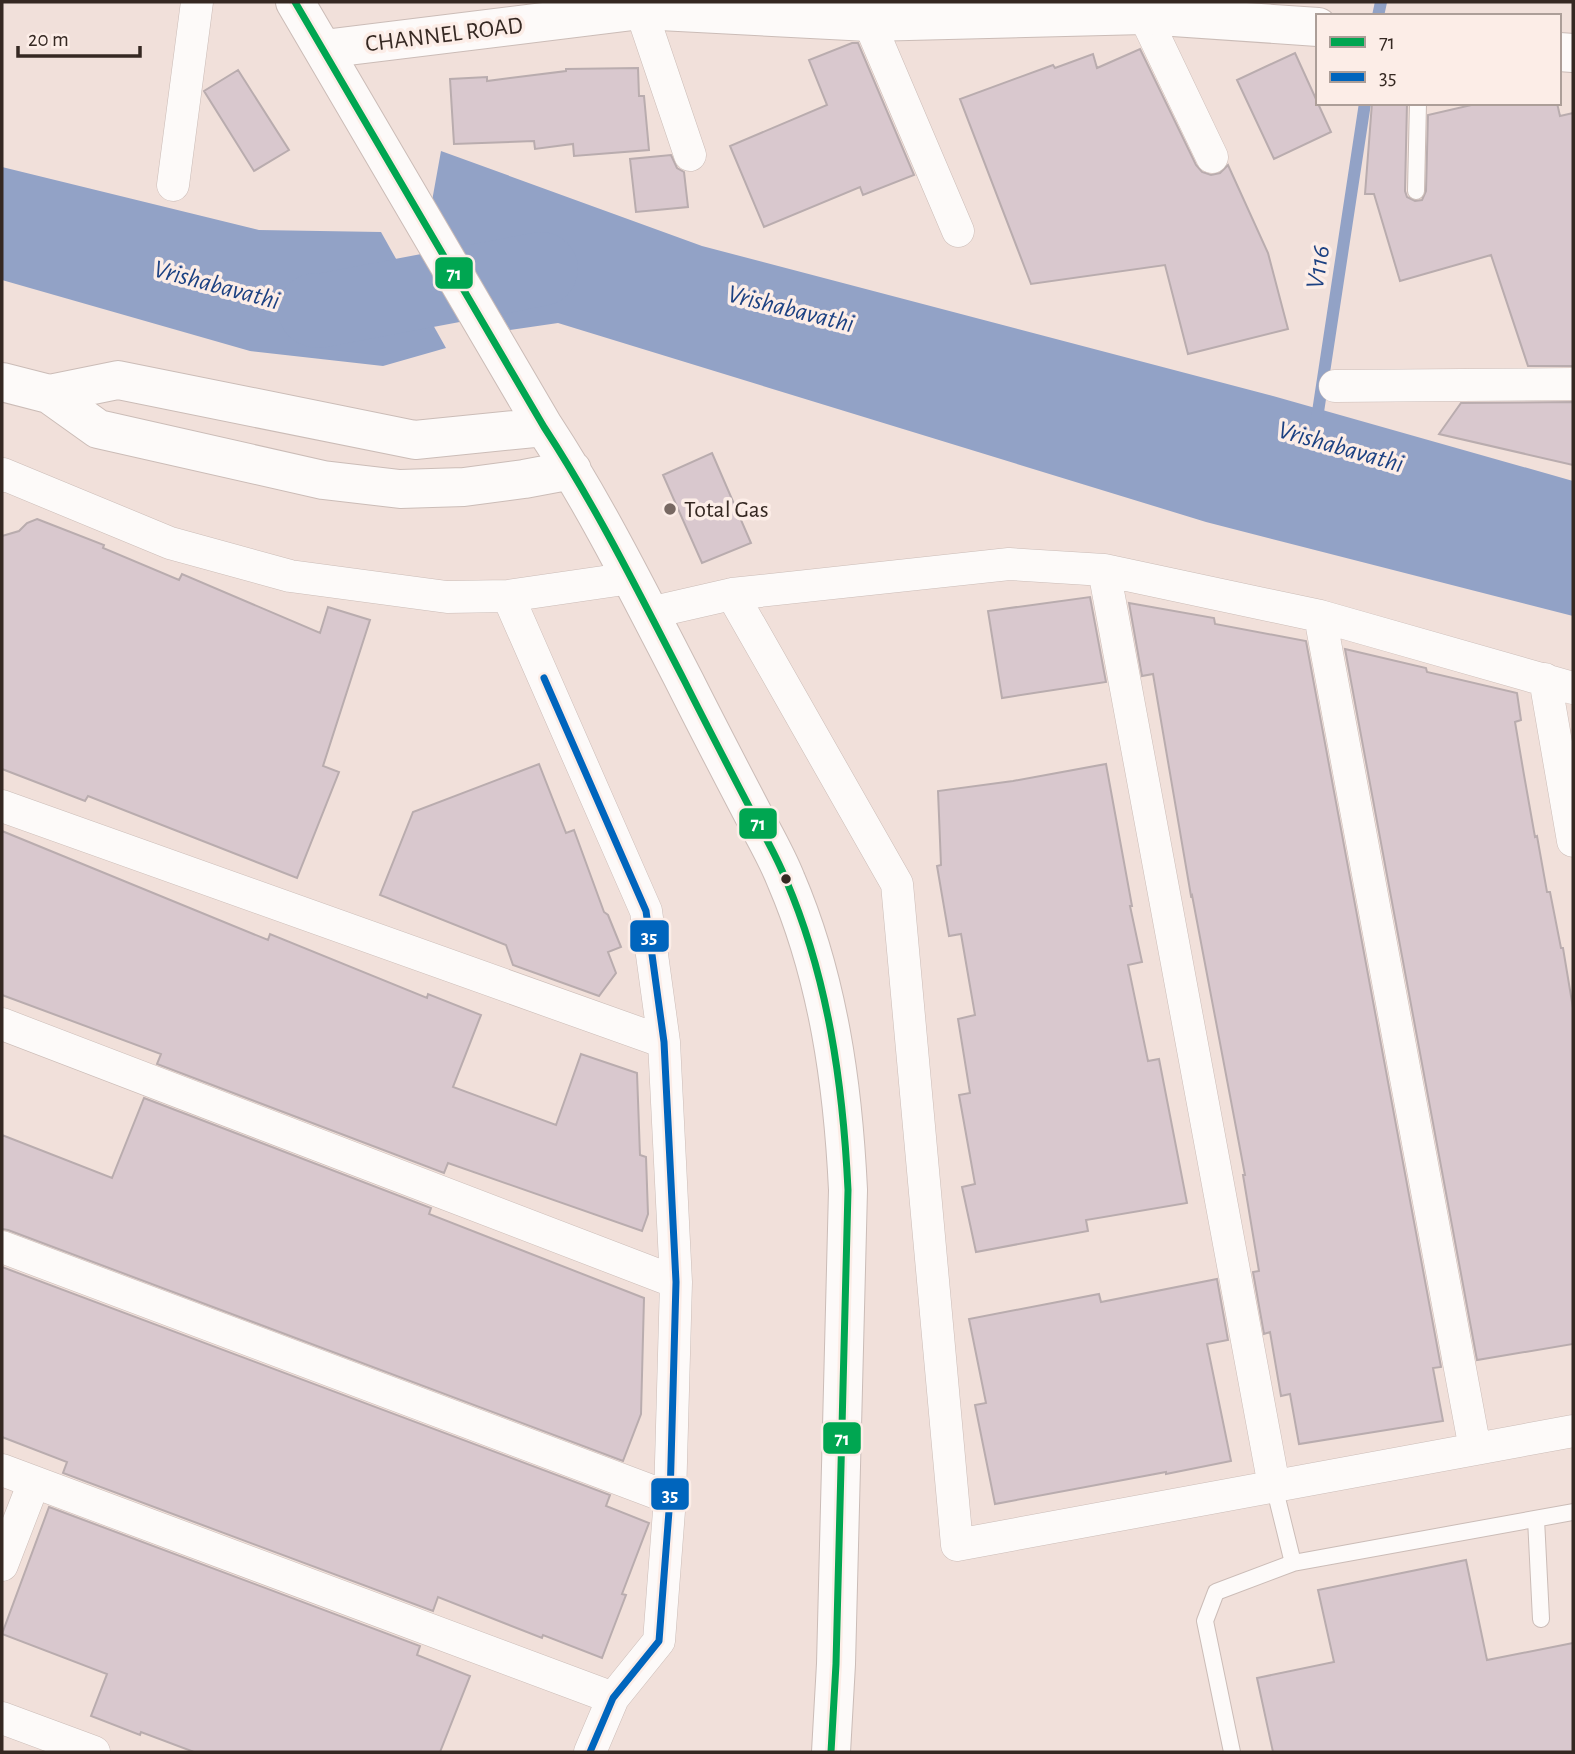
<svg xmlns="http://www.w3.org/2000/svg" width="1575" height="1754" font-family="'Alegreya Sans',sans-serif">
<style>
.water{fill:#92a2c6}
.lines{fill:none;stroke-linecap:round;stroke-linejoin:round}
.stream{stroke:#92a2c6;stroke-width:12}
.river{stroke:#92a2c6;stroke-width:74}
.building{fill:#d9c8ce;stroke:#b9acae;stroke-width:2}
.lane-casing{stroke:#cbbcb7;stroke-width:18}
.street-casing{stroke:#cbbcb7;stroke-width:33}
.secondary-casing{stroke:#cbbcb7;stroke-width:40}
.lane{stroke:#fdfaf9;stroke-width:16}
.street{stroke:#fdfaf9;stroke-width:32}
.secondary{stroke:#fdfaf9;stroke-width:38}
.bus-1-casing{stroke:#fcede7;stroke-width:12}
.bus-2-casing{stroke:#fcede7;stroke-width:12}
.bus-1{stroke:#00a651;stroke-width:7}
.bus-2{stroke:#0065bd;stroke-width:7}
.poi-dot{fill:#776862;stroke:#fcede7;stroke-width:2.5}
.bus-dot{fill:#352822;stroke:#fcede7;stroke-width:2.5}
.labels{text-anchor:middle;stroke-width:7;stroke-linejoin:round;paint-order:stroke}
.street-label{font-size:24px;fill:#352822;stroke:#fcede7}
.poi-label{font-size:24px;fill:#352822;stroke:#fcede7;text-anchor:start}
.water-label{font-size:26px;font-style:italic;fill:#1c4182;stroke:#fcede7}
.line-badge{stroke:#fcede7;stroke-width:2.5}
.badge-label{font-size:19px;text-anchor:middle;font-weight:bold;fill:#fff}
</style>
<rect width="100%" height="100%" fill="#f1e0da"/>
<path class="water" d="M441 151 702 246 1273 396 1573 481V616L1206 522 558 323 510 330 432 201Z
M2 167 259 230 381 232 446 348 383 366 250 351 2 280Z"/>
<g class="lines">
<path class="stream" d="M1378 16 1381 2
M1316 425 1365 103"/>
<path class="river" d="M315 310 319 311 541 269"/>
</g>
<path class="building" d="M852 43H858L914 175 863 195 860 187 764 227 730 146 827 105 809 60Z
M1140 49 1196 165 1202 172 1211 175 1220 173 1228 165 1268 253 1288 329 1188 354 1165 265 1031 284 960 99 1053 65 1055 68 1093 54 1097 68Z
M1295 53 1331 132 1274 159 1237 80Z
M638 68 639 96H644L649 150 574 156 573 144 535 149 534 141 454 144 450 79 487 77V81L566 71V69Z
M238 70 289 150 254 171 204 91Z
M1372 103H1407L1405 191 1407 197 1415 201 1422 200 1426 191 1428 115 1480 103H1557L1560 116 1573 113V366H1528L1491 255 1400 281 1374 194H1365Z
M671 155 677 168 684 172 688 207 636 212 630 159Z
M1573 402V465L1439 434 1461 403Z
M712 453 751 543 702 563 663 475Z
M37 519 104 545 103 548 179 580 182 574 320 633 328 607 370 620 323 766 339 772 297 878 88 796 85 801 2 769V536L19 531 27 523Z
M1090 597 1106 682 1002 698 988 611Z
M1129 603 1214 618 1215 624 1306 641 1441 1367 1433 1368 1443 1421 1299 1444 1290 1394 1281 1396 1270 1332 1264 1334 1253 1272 1259 1271 1243 1175H1245L1192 895 1191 896 1153 674 1142 676Z
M1345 649 1426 668 1427 672 1517 693 1521 720 1515 722 1524 775 1535 837 1537 836 1547 892H1550L1561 948H1563L1573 1008V1344L1477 1360Z
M539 764 566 833 574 830 604 912 608 915 621 947 608 952 616 973 599 996 513 965 506 945 380 895 413 812Z
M1106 764 1132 906H1130L1142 962 1128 965 1148 1061 1159 1059 1187 1203 1086 1220 1088 1231 976 1252 962 1187 975 1184 959 1095 970 1093 958 1019 975 1015 961 934 949 936 937 866 941 865 938 791 1013 781Z
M2 831 268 940 270 934 427 998 428 994 481 1015 453 1087 556 1125 581 1054 637 1073 640 1155 646 1157 648 1214 642 1231 448 1163 444 1173 157 1064 161 1054 2 995Z
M144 1098 431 1208 429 1214 644 1298 641 1414 623 1461 8 1230 2 1229V1135L112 1178Z
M2 1267 610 1495 606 1506 649 1523 622 1594 626 1595 602 1658 543 1635 542 1638 438 1597 433 1611 63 1473 67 1462 2 1437Z
M1217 1279 1228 1340 1207 1344 1231 1461 1166 1474V1472L995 1504 975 1405 986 1403 969 1319 1099 1294 1101 1302Z
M49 1507 420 1646 417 1655 470 1676 440 1752H194L141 1732 140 1735 91 1716 107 1674 2 1634Z
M1466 1560 1487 1660 1573 1643V1752H1273L1257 1678 1334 1662 1318 1590Z"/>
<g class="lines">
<defs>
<path id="lane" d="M1416 191 1418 103
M1536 1519 1541 1619
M1293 1563 1573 1512
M1232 1752 1205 1621 1216 1592 1293 1563 1274 1486"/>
<path id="street" d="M636 2 641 10 690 155
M857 2 869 22 958 231
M1138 2 1212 157
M173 185 197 2
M1335 386 1573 384
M2 476 3 474 170 543 290 576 447 597 508 596 631 578
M1104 570 1274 1486
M732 594 897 884 957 1545 1573 1431
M508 596 646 911 664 1042 676 1282 670 1498 659 1641 613 1698 590 1752
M649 613 732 594 1009 564 1104 570 1320 616 1573 688
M1320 616 1475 1449
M1545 679 1573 841
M2 806 664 1042
M2 1024 676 1282
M2 1247 670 1498
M2 1470 613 1698
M2 1565 34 1482
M2 1718 94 1752"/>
<path id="secondary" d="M295 2 544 427C597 508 640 595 685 682 707 726 730 770 753 814 764 835 777 857 786 880 828 978 843 1084 848 1190L836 1664 831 1752
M324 49 641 10 869 22 1144 15 1318 27
M1559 52 1573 53
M2 382 49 394 98 429 323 480 400 489 464 487 524 479 572 470
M49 394 118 380 415 440 544 427"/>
</defs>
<use href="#lane" class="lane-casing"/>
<use href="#street" class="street-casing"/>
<use href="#secondary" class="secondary-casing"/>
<use href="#lane" class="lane"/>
<use href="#street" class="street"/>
<use href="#secondary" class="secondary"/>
<defs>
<path id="bus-1" d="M295 2 544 427C597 508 640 595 685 682 707 726 730 770 753 814 764 835 777 857 786 880 828 978 843 1084 848 1190L836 1664 831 1752"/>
<path id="bus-2" d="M544 678 646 911 664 1042 676 1282 670 1498 659 1641 613 1698 590 1752"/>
</defs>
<use href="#bus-1" class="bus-1-casing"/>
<use href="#bus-2" class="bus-2-casing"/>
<use href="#bus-1" class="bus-1"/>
<use href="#bus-2" class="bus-2"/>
</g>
<circle class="poi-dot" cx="670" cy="509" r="7"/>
<circle class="bus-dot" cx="786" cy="879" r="6"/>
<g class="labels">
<g class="street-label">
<text transform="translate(444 34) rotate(-7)" y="8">CHANNEL ROAD</text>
</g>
<g class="poi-label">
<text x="684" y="517">Total Gas</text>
</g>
<g class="water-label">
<text transform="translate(1317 267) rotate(-81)" y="9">V116</text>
<text transform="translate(217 284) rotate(15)" y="9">Vrishabavathi</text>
<text transform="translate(791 308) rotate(14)" y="9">Vrishabavathi</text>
<text transform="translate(1341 446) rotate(16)" y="9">Vrishabavathi</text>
</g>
</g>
<g class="line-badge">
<rect x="434" y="256" width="40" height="34" rx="7" fill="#00a651"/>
<rect x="738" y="807" width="40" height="33" rx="7" fill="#00a651"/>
<rect x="629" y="919" width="41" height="34" rx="7" fill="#0065bd"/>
<rect x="822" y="1421" width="40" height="34" rx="7" fill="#00a651"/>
<rect x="650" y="1477" width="40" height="34" rx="7" fill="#0065bd"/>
</g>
<g class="badge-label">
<text x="454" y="280">71</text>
<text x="758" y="830">71</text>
<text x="649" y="943">35</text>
<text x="842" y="1445">71</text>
<text x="670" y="1501">35</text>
</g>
<rect width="1575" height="1754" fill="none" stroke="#352822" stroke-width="7"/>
<rect x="1316" y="14" width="245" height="91" fill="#fcede7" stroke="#ac9e98" stroke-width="2"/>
<rect x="1330" y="37" width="35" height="10" fill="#00a651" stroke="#ac9e98" stroke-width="2"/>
<text x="1379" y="49" font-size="21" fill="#352822">71</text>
<rect x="1330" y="72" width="35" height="10" fill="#0065bd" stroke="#ac9e98" stroke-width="2"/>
<text x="1379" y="84" font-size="21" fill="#352822">35</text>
<path d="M18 46v10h122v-10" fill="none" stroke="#352822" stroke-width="3.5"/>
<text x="28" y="46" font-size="21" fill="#352822" stroke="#fcede7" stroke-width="5" paint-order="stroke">20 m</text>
</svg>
